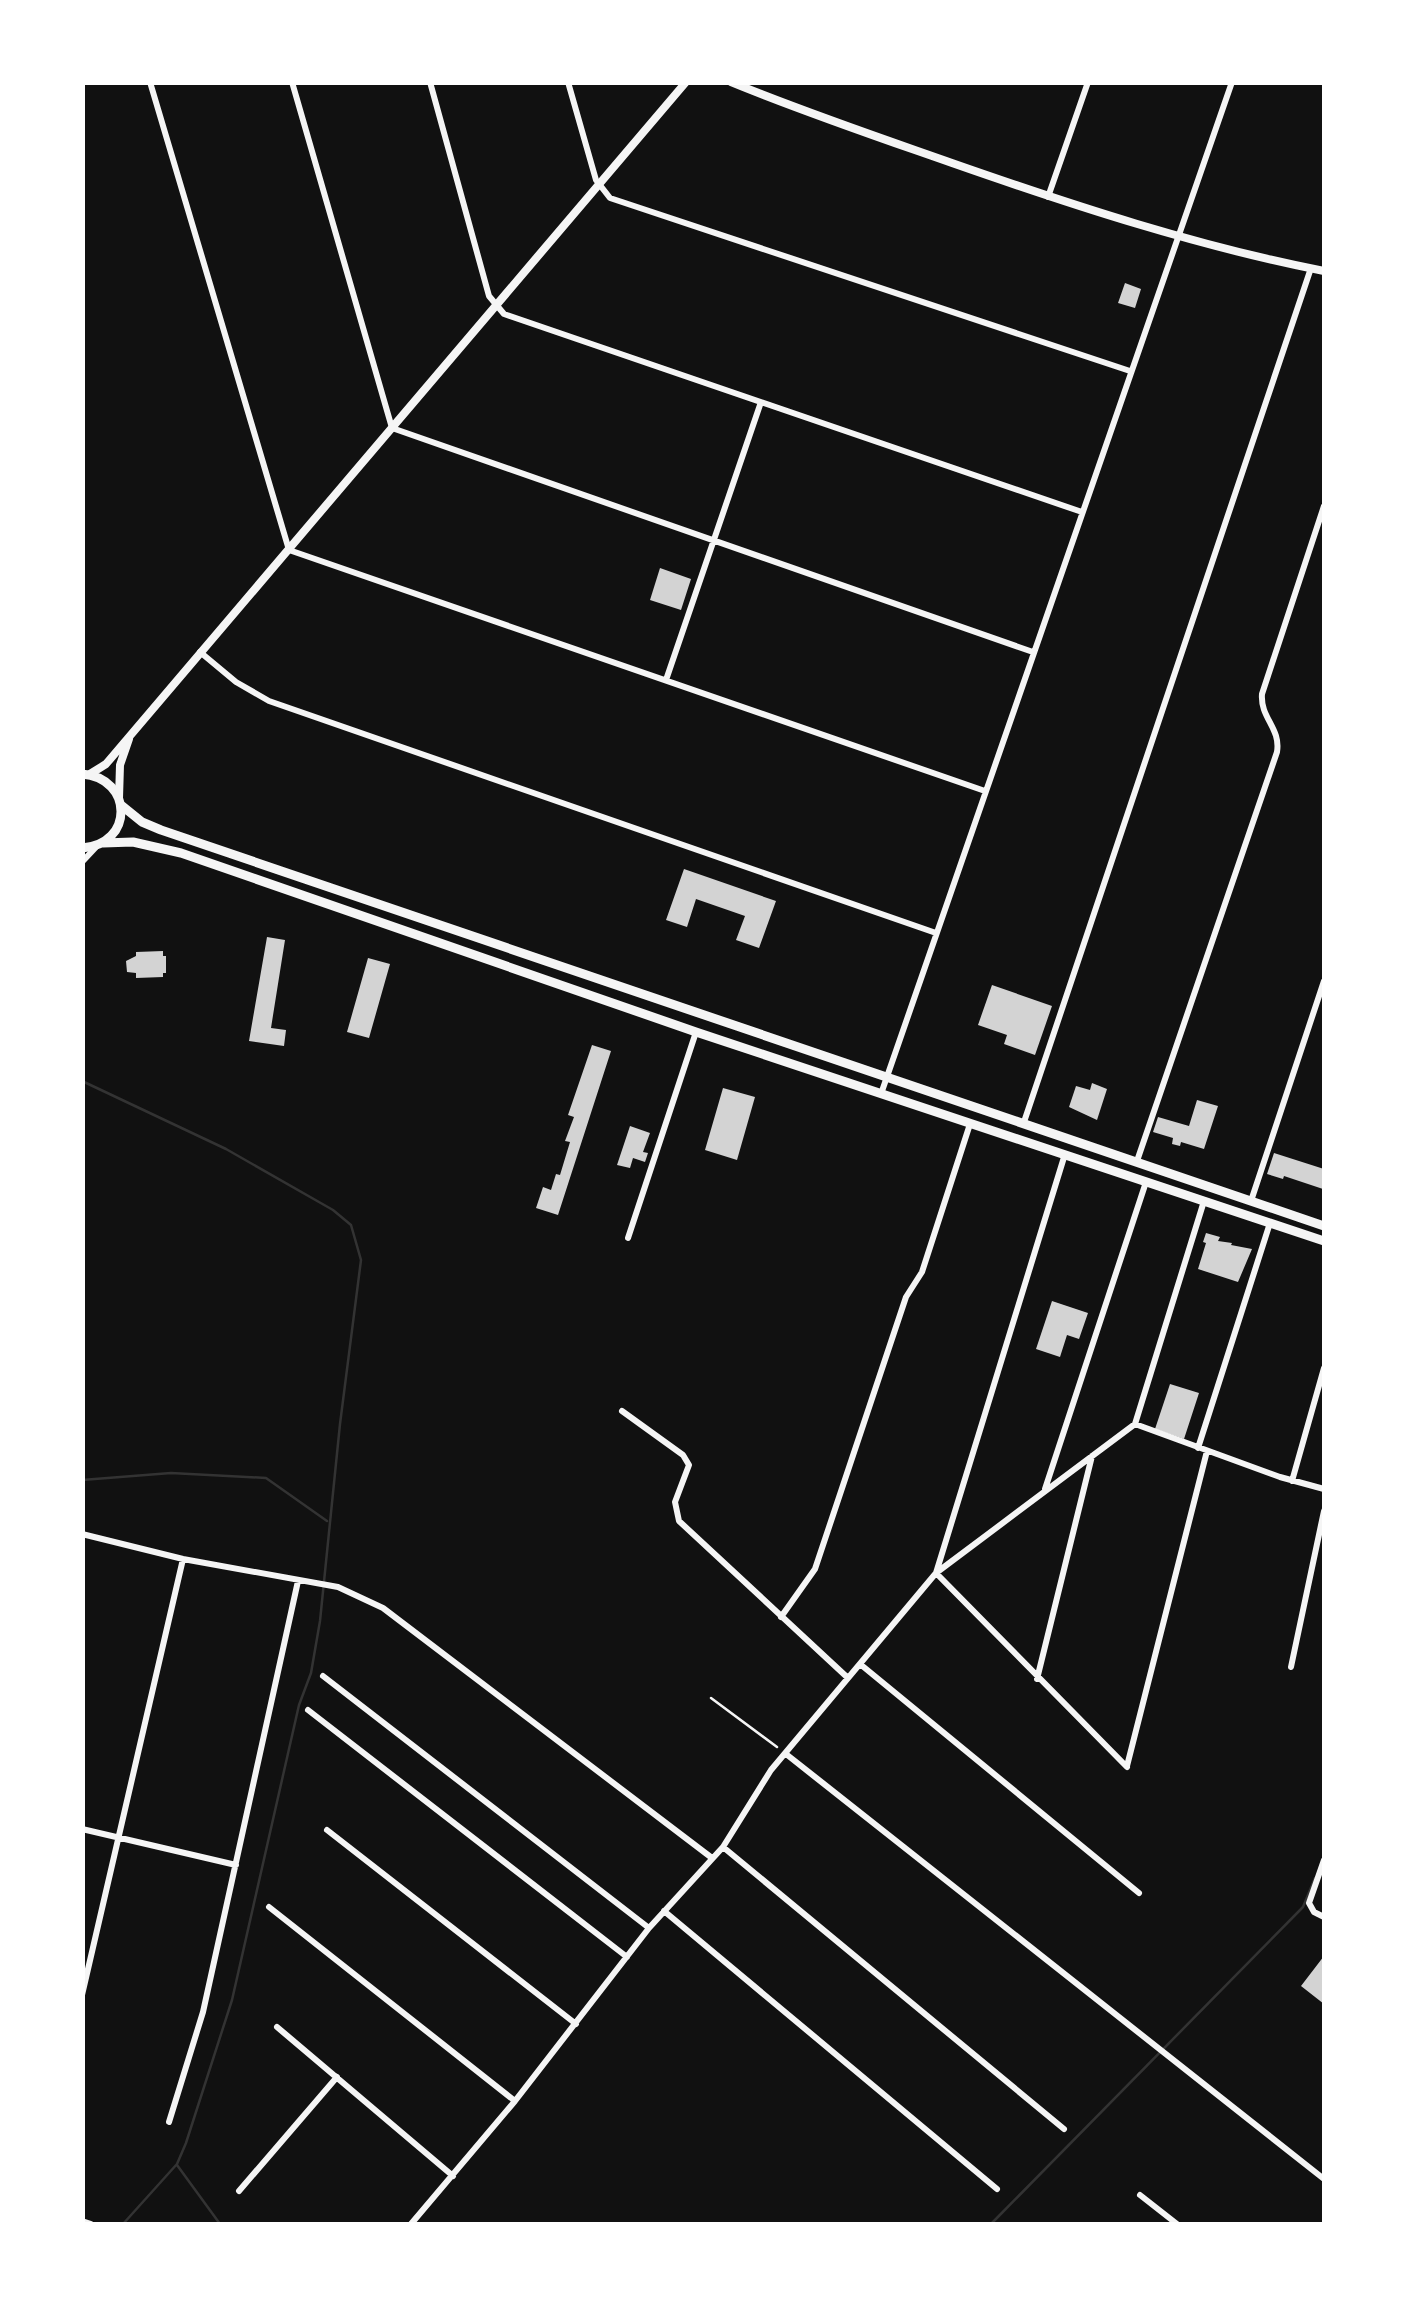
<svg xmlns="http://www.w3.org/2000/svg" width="1407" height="2307" font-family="Mulish,sans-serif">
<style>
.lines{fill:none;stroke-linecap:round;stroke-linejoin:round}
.stream{stroke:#333;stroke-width:2.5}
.building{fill:#d3d3d3}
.path{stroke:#f5f5f5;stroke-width:2.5}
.minor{stroke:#f5f5f5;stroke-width:6}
.tertiary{stroke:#f5f5f5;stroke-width:8}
.primary{stroke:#f5f5f5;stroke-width:9}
</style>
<rect width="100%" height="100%" fill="#111"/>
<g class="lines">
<path class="stream" d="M82 1081 226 1149 333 1210 351 1225 361 1260 340 1424 320 1621 311 1673 299 1705 232 2000 186 2143 177 2164 123 2224
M82 1480 171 1473 266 1478 327 1521
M177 2165 220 2224
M991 2224 1303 1907 1315 1878"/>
</g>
<path class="building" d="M1125 283 1141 289 1135 308 1118 303Z
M660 568 691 579 681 610 650 600Z
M684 869 776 901 759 948 736 940 745 916 696 899 687 927 666 920Z
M267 937 285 940 271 1028 286 1030 284 1046 249 1041Z
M163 951V956H166V973H163V977L136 978V973L127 972 126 961 136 956V952Z
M368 958 390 964 369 1038 347 1032Z
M992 985 1052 1006 1035 1055 1004 1044 1007 1035 978 1025Z
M592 1045 611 1051 558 1215 536 1208 543 1187 551 1190 556 1174 560 1175 570 1142 565 1141 574 1117 568 1115Z
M1092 1083 1107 1089 1097 1120 1069 1107 1076 1086 1090 1090Z
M723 1088 755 1097 737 1160 705 1150Z
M1197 1100 1218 1106 1204 1149 1181 1142 1180 1146 1172 1144 1173 1138 1153 1132 1158 1117 1189 1126Z
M630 1126 650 1133 643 1152 648 1153 645 1162 633 1158 630 1168 617 1165Z
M1274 1153 1324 1169 1323 1189 1284 1176 1283 1179 1267 1174Z
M1206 1233 1220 1237 1218 1241 1232 1243 1231 1245 1252 1249 1238 1282 1198 1269 1206 1243 1203 1242Z
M1052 1301 1088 1313 1079 1339 1067 1335 1060 1357 1036 1349Z
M1170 1384 1199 1393 1184 1439 1155 1429Z
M1324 1956V2004L1301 1986Z"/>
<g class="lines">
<path class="path" d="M711 1698 777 1747"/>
<path class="minor" d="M150 82 289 550 985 791
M292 82 392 428 1033 652
M430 82 489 296 504 314 1082 512
M568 82 596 180 610 198 1130 371
M1048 197 1088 82
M200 652 236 682 269 701 936 933
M666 680 761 402
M82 862 97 846
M881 1094 1232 82
M1024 1122 1311 268
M1137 1161 1277 752C1281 728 1260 718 1262 694L1324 506
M1251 1201 1324 981
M628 1238 696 1032
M622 1411 683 1455 689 1465 675 1502 679 1521 848 1678
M1135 1424 1280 1477 1324 1489
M1198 1448 1270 1223
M1292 1481 1324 1368
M1045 1489 1146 1182
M82 1534 183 1559 338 1587 383 1608 712 1858
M781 1617 815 1569 906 1297 922 1272 970 1124
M860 1664 1139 1893
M1291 1667 1324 1511
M323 1676 649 1928
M1037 1679 1092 1456
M308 1710 627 1957
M786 1754 1324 2179
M1127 1766 1207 1451
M1127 1767 936 1573 1135 1424 1204 1201
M82 1829 236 1865
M327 1830 576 2024
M723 1847 1064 2129
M1324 1860 1309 1903 1314 1912 1324 1917
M269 1907 515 2101
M664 1911 997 2189
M82 1995 183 1559
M277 2027 453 2176
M169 2122 203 2012 298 1581
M239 2191 337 2077
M1140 2195 1177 2224
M82 2221 91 2224
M411 2224 515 2101 649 1928 723 1847 771 1770 936 1573 1065 1154"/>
<path class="tertiary" d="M731 82C804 112 878 137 952 163 1075 206 1197 246 1324 271
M90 774 106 764 686 82
M119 798 120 765 129 739"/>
<path class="primary" d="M82 774C134 778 134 845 82 848
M121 805 142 822 161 830 1324 1226
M103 843 133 842 181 853 696 1032 1324 1241"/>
</g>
<rect width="1407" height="2307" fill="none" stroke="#ffffff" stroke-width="170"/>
</svg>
